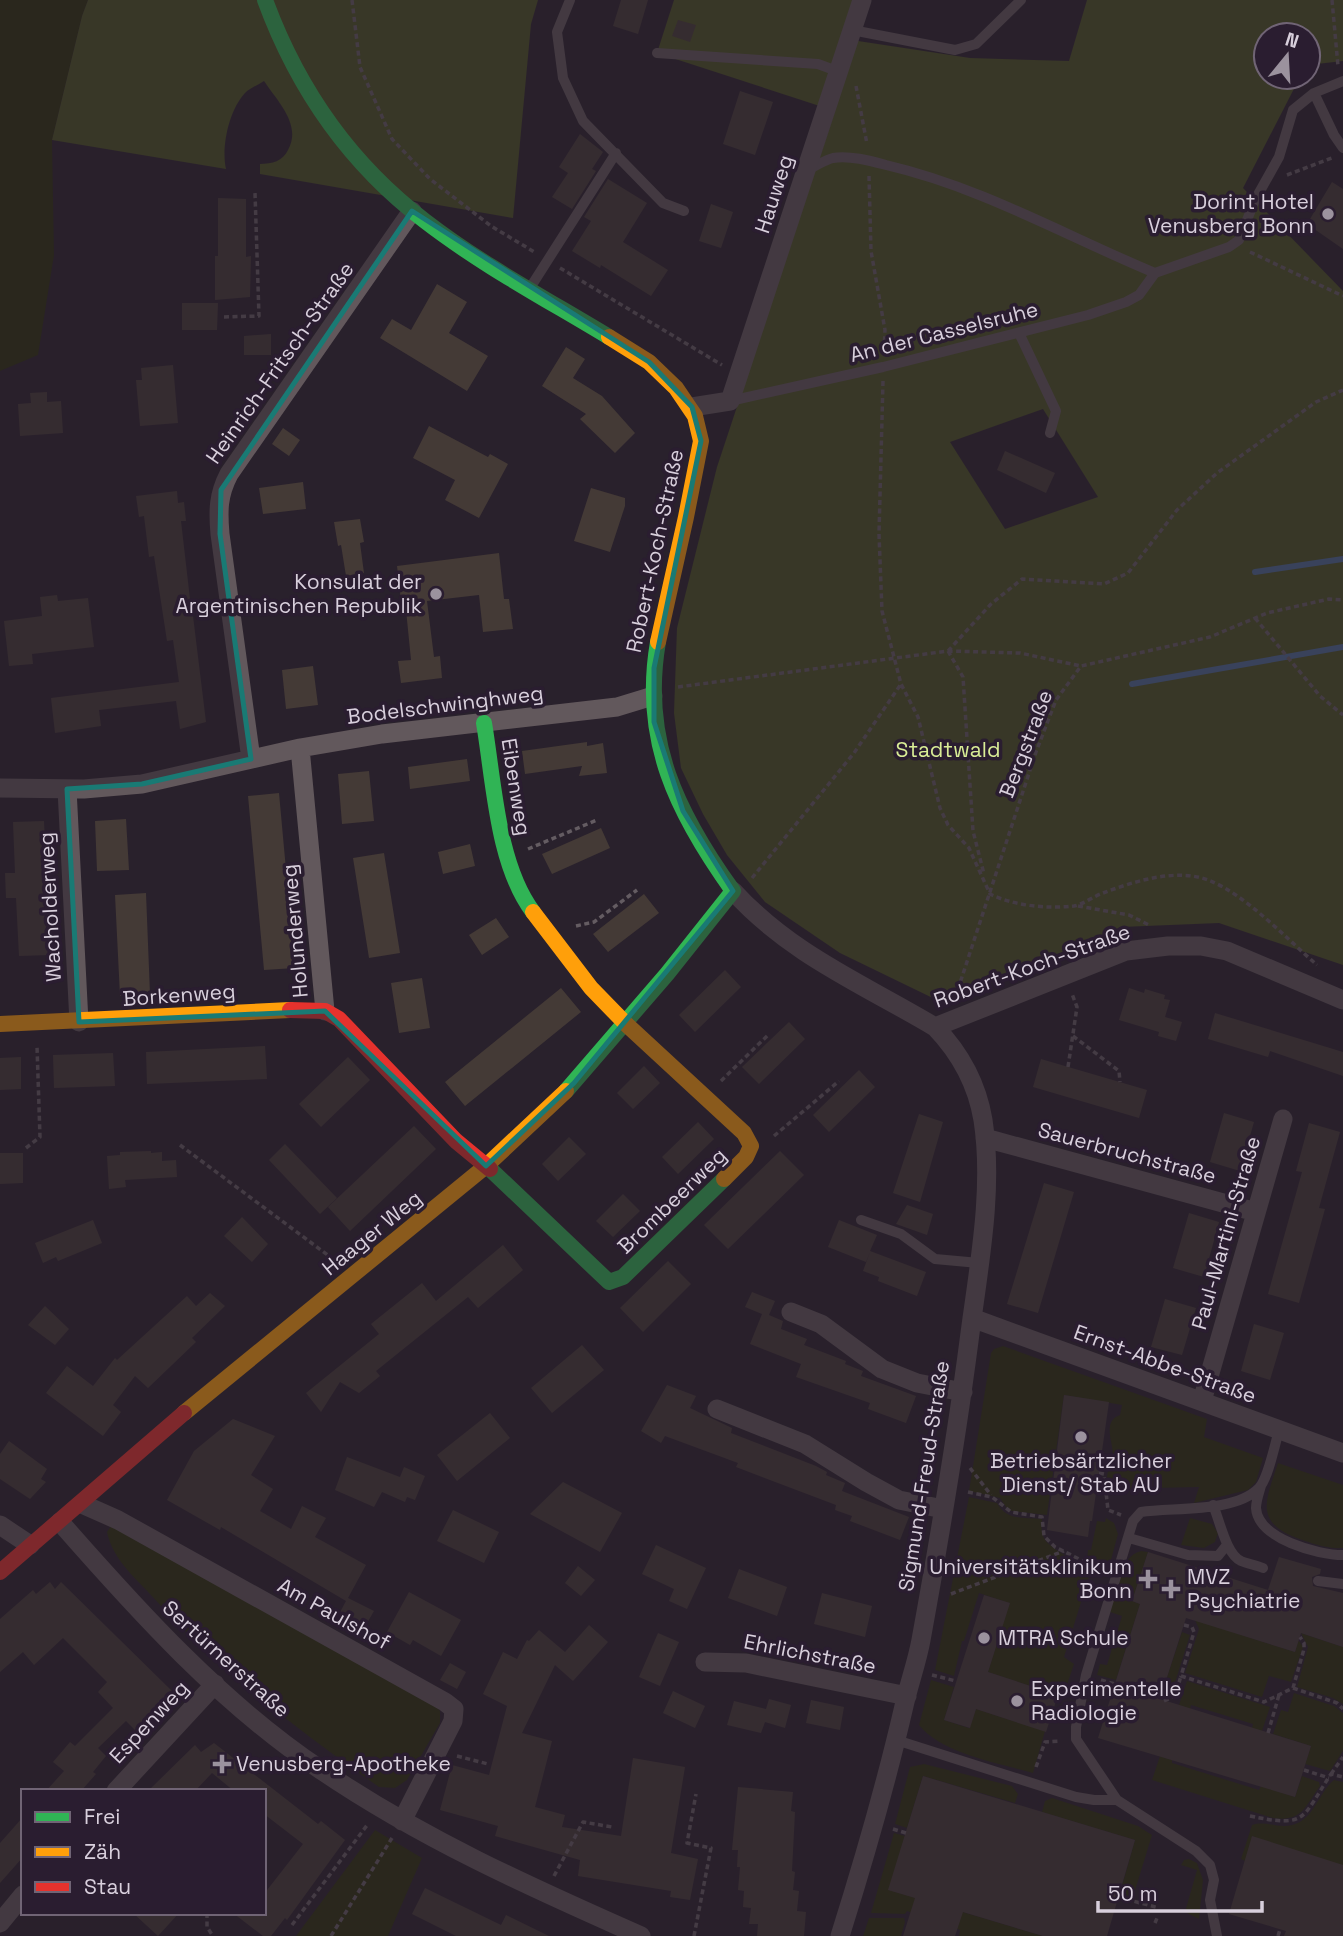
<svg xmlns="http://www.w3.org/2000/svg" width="1343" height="1936" font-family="'Space Grotesk',sans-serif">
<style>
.green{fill:#2a2f0d}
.forest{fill:#4a5222;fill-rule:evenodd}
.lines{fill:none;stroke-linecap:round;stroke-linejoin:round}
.stream{stroke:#4c6a94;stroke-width:6}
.building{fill:#443a36}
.path{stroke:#645c62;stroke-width:3.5;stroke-dasharray:5 3.5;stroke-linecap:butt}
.lane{stroke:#62585c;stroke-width:10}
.street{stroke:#62585c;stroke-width:19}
.fast{stroke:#30b455;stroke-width:16}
.slow{stroke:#ff9f0a;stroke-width:16}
.jam{stroke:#e5322d;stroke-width:16}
.marked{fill:none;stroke:#197a74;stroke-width:5;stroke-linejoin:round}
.poi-dot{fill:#9b929e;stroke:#2a1d30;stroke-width:2.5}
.labels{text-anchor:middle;stroke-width:7;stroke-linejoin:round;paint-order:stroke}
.street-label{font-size:21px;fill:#d8cfdc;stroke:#2a1d30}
.poi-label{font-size:21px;fill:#d8cfdc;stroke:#2a1d30;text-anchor:start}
.park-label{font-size:21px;fill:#d9ed96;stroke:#2a1d30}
</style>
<rect width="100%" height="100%" fill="#29212c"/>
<path class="green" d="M0 0H88L82 16 52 140 54 255 38 355 0 371Z
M1003 1346 1207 1419 1204 1437 1263 1458 1256 1482 1248 1490 1194 1503 1199 1487 1107 1489C1107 1484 1106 1477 1108 1472 1110 1466 1113 1462 1113 1456 1113 1442 1102 1421 1120 1415L1122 1405 1064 1395 1047 1515 1012 1511 1008 1510 1000 1498 969 1491 991 1353 994 1349Z
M1278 1463 1343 1485V1548C1330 1549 1317 1545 1305 1541 1254 1524 1264 1505 1278 1463Z
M969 1497 997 1503C1007 1521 1023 1517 1042 1519 1042 1524 1041 1531 1043 1536 1049 1552 1091 1567 1107 1575L1106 1578 1091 1570 1064 1657 1074 1664 1063 1697 988 1672 1009 1603 979 1593 964 1641H962L954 1676 935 1670Z
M1106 1518 1114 1523 1118 1534 1108 1571 1087 1560 1088 1550H1091L1097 1521 1105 1522Z
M1190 1518 1212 1524 1218 1533 1215 1542 1204 1548 1181 1545Z
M111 1526 435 1704 440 1711V1723L407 1780 395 1788 379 1787C296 1729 217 1668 149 1593 132 1575 112 1557 107 1532Z
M1141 1551 1148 1552 1132 1601 1140 1604 1116 1680 1097 1675 1100 1664 1107 1665 1122 1616 1110 1612C1116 1592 1118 1557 1141 1551Z
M1195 1620 1295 1652 1298 1641 1300 1642 1303 1647 1291 1682 1269 1676 1262 1697 1185 1673 1199 1629Z
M1182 1632 1190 1635 1173 1689 1164 1686Z
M1301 1633 1343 1647V1704L1333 1698 1297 1687 1308 1647Z
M931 1680 954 1687 944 1720 969 1728 976 1709 1045 1731 1033 1773C999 1763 942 1754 919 1725Z
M1187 1681 1270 1707 1262 1731 1252 1728 1253 1724 1191 1705 1190 1709 1179 1705Z
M1294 1693 1334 1706 1343 1713V1751L1330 1771 1305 1764 1311 1746 1273 1734 1281 1710 1288 1712Z
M1160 1756 1172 1760V1763L1259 1790 1261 1786 1295 1797 1302 1776 1319 1782 1320 1786C1305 1807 1302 1822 1273 1818L1152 1780Z
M924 1764 1012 1786 1018 1794 1015 1803 923 1776 907 1828 895 1824 910 1767Z
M1334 1780 1343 1782V1865L1245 1861 1241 1859 1252 1825C1266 1820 1278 1829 1292 1825 1314 1820 1318 1793 1334 1780Z
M1052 1798 1138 1826 1152 1835 1133 1897 1120 1893 1135 1840 1042 1812 1045 1801Z
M375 1830 422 1858 388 1936H296Z
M894 1833 905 1836 889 1890 1043 1936H959L960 1930 907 1911 905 1914 871 1913Z
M1189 1859 1197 1863 1203 1880 1199 1919 1185 1912 1197 1870 1181 1865 1184 1860Z
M869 1918H904L905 1922 901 1936H863Z"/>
<path class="forest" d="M88 0H538L531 24 513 218 260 174V164C272 164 283 161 288 150 302 125 278 102 264 81 258 85 250 88 245 93 229 110 221 147 226 169L52 140 82 16Z
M674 0H871L858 41 970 58 1069 61 1087 0H1343V61L1308 65V35H1266V77H1300L1243 188 1343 291V965L1219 923 1121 927 975 990 941 1002 840 953 765 902 727 855 703 814 681 768 674 713 677 628 717 467 835 111 657 53ZM1043 409 1098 497 1005 529 950 442Z"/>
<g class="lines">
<path class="stream" d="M1255 572 1343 559
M1132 684 1343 647"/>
</g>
<path class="building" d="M621 0H648L638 34 613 26Z
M678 20 696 25 690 42 672 36Z
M740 91 773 102 755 155 723 144Z
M580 134 603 152 592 169 596 171 572 209 552 197 568 173 559 167Z
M608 179 647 203 623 242 668 270 651 296 601 265 600 268 572 251 591 221 584 217Z
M1332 182 1343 189V249L1307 224Z
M218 198 246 199V257L251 256 250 297 215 300V256H218Z
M711 204 733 212 721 248 699 241Z
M437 284 467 302 449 333 488 356 467 391 380 338 392 319 411 330Z
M182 303H218L217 330H182Z
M271 334V355H244V336Z
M566 347 585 359 573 378 602 396 635 433 615 453 580 419 586 414 542 386Z
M173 365 178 423 140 426 136 380H142L141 368Z
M47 392V402L61 401 63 433 20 436 18 404 31 403 30 393Z
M429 426 488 457 490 454 508 464 479 518 445 500 455 480 413 458Z
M283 428 300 440 289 456 272 444Z
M1005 451 1055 473 1046 493 997 470Z
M303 482 306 509 263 514 259 488Z
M591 488 625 498V506L610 552 574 541Z
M177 491 178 503 184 502 186 521H181L190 599 200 606 193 616 206 722 180 729 176 701 99 710 101 726 55 733 51 698 179 682 173 640 167 641 154 556 149 557 144 516 139 517 136 496Z
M360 519 364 542 360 543 364 573 346 576 341 545 338 546 334 522Z
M499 553 504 599H509L513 629 483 632 479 595 427 601 434 657 440 656 442 678 401 683 398 661 411 660 405 600 401 601 397 566Z
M57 595 58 601 88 598 94 647 32 654 33 664 9 666 4 621 42 616 40 597Z
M313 666 318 705 286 709 282 670Z
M587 742V746L603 743 607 773 579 776 582 766 525 774 522 751Z
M467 759 470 781 410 789 408 767Z
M369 771 374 821 342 824 338 774Z
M279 793 295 968 264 970 248 796Z
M126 819 129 870 97 871 95 821Z
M44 821 50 955 19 956 16 898H6L5 873H15L13 822Z
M601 828 610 848 552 874 542 854Z
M470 844 475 866 443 874 438 852Z
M384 853 400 953 369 958 353 858Z
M146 893 150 994 120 996 115 895Z
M644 894 659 913 608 952 593 934Z
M496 918 509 937 482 955 469 935Z
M725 970 741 987 695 1032 679 1015Z
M422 978 430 1028 399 1033 391 983Z
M561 988 581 1012 465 1106 445 1082Z
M1129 988 1144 993 1145 989 1165 995 1164 999 1170 1000 1165 1017 1182 1022 1176 1041 1158 1036 1159 1032 1119 1020Z
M1215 1013 1343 1052V1076L1270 1051 1268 1057 1208 1039Z
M789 1022 805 1039 759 1084 742 1067Z
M265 1046 267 1079 147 1084 146 1052Z
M113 1053 115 1086 54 1088 53 1055Z
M21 1057V1089L0 1090V1058Z
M348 1057 370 1080 321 1127 299 1104Z
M1041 1059 1147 1090 1139 1118 1033 1087Z
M644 1066 660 1083 633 1109 617 1093Z
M859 1070 875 1087 829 1132 813 1115Z
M1224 1113 1254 1122 1240 1171 1210 1162Z
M919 1114 943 1122 920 1202 893 1193Z
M698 1122 714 1139 678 1174 662 1157Z
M1309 1123 1340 1132 1319 1208 1325 1209 1299 1303 1268 1294 1302 1172 1296 1171Z
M414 1126 436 1149 350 1231 328 1207Z
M569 1137 586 1154 558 1181 542 1164Z
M285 1144 337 1198 320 1214 269 1160Z
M151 1151V1153L162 1152V1161L176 1160 177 1177 125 1180 126 1187 109 1189 107 1156 120 1155V1152Z
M780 1151 804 1175 728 1249 704 1225Z
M0 1153H23V1183L0 1184Z
M1044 1183 1074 1192 1038 1313 1007 1304Z
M623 1194 640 1211 613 1237 596 1221Z
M907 1205 933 1214 927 1235 896 1224Z
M1189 1213 1219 1222 1204 1277 1173 1268Z
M242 1217 268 1244 252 1262 224 1236Z
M93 1220 102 1243 58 1261 56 1257 43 1263 35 1243Z
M839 1220 877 1235 870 1251 926 1272 917 1296 878 1281 879 1277 863 1271 870 1252 866 1262 828 1247Z
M503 1245 523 1270 478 1308 468 1297 376 1371 380 1376 359 1393 340 1382 321 1412 306 1393 379 1334 371 1324 422 1283 436 1301Z
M668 1261 691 1284 643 1332 620 1308Z
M752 1292 775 1301 769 1315 783 1321 781 1329 807 1339 804 1345 846 1361 845 1364 863 1371 861 1376 916 1396 906 1423 868 1409 870 1403 796 1377 801 1364 750 1344 762 1314 745 1307Z
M210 1293 225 1306 192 1338 196 1342 148 1388 135 1376 113 1405 121 1412 103 1436 46 1393 67 1366 93 1386 115 1358 117 1360 187 1296 196 1306Z
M1165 1299 1196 1308 1182 1355 1151 1347Z
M45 1306 69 1329 55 1345 28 1325Z
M1254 1324 1284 1333 1270 1380 1241 1371Z
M582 1345 604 1370 552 1413 531 1388Z
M667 1385 696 1396 690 1408 732 1428 731 1433 816 1466 827 1472 826 1475 845 1483 842 1491 909 1517 900 1540 850 1521 852 1516 835 1510 836 1505 736 1467 738 1463 665 1436 661 1443 641 1431Z
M1064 1395 1109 1402 1092 1521H1090L1088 1537 1047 1530Z
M490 1413 510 1438 457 1481 437 1455Z
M233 1419 275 1436 251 1475 273 1489 260 1511 291 1529 302 1506 326 1518 315 1537 366 1565 348 1598 374 1611 363 1630 338 1616 346 1601 221 1527 220 1530 167 1500 194 1451Z
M9 1441 47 1469 41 1479 46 1482 30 1499 0 1479V1454Z
M347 1457 400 1477 404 1467 425 1476 415 1500 407 1497 405 1502 382 1492 374 1507 335 1490Z
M563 1482 622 1513 600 1552 530 1514Z
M453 1510 499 1532 484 1563 437 1541Z
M656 1545 706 1568 687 1609 669 1601 674 1589 642 1574Z
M1148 1552 1268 1590 1279 1557 1321 1569 1320 1574 1312 1577 1313 1586 1343 1593V1647L1301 1633 1295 1652 1186 1618 1160 1699 1311 1746 1295 1797 1098 1738 1140 1604 1132 1601Z
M578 1566 595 1580 581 1596 565 1583Z
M739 1569 787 1587 777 1616 728 1598Z
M50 1582 55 1589 61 1582 173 1692 135 1730 126 1721 98 1748 106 1756 93 1772 96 1774 81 1791H46L64 1771 53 1762 70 1742 75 1746 113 1708 98 1692 107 1682 63 1638 34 1665 23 1652 0 1672V1619L33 1590 36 1594Z
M409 1592 461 1620 441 1656 413 1640 410 1645 387 1632Z
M822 1593 872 1606 865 1637 814 1624Z
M984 1595 1010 1603 988 1672 1058 1695 1046 1732 976 1709 970 1728 944 1720Z
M589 1625 608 1642 573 1681 555 1665 522 1733 552 1741 535 1807 565 1815 562 1827 621 1836 633 1758 685 1767 671 1853 698 1859 690 1900 670 1897 671 1891 578 1876 580 1860 495 1836 498 1826 440 1810 452 1765 489 1775 507 1706 483 1694 503 1652 517 1659 527 1640 529 1641 539 1630 565 1652Z
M658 1633 679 1642 660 1686 639 1677Z
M450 1663 466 1672 457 1689 440 1680Z
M673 1691 705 1706 695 1728 663 1713Z
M769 1699 791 1705 785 1728 765 1722 761 1733 727 1725 734 1701 766 1709Z
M811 1700 844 1707 840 1730 806 1723Z
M214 1743 318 1824 321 1821 345 1840 287 1920 285 1918 271 1936H263L233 1913H264V1894L303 1844 264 1814V1791H234L212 1773 195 1791H148L195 1745 201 1752Z
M923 1776 1135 1840 1107 1936H1043L963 1912 955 1936H903L915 1898 888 1890Z
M738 1787 793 1792 791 1811 795 1812 792 1871 795 1872 793 1890 799 1891 797 1911 806 1912 804 1936H757L758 1924H749L751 1908 743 1907 744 1891 738 1890 740 1867H737L738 1850H732Z
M23 1817V1857L0 1883V1843Z
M1252 1836 1343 1865V1936H1284L1286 1931 1229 1914Z
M425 1888 501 1925 506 1915 549 1936H456L412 1914Z
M133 1913H179L158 1936Z"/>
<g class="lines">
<path class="path" d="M352 0 360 67 392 139 430 179 491 226 536 253
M1332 0 1338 66
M856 86 867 144
M1287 175 1332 158
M869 176 871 251 885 330 884 352
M1250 252 1343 296
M560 268 722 365
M224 317 259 316 255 193
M883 381 879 534 882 611 901 684 918 717 940 808 948 825 969 848 990 894C1014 906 1048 909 1074 906 1084 904 1094 896 1103 893 1135 881 1176 868 1208 880 1244 893 1287 939 1317 965
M1255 618 1320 696 1343 715
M948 651 991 604 1022 579 1104 584 1128 573 1177 510 1217 473 1316 402 1343 390
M948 651 963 677 973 831 984 874
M678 687 948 651 1020 653 1081 666
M528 849 597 820
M752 878 854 753 901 684
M1078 906 1129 915 1151 926
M576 926 594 922 637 890
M959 998V986L1036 752 1056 700 1081 666 1210 637 1267 613 1329 599 1343 600
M1073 1036 1119 1071 1120 1082
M1068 1067 1077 1007 1072 994
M721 1081 768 1035
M774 1136 839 1081
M180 1145 333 1259
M26 1148 40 1137 37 1046
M970 1468 991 1495
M1099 1473 1104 1474 1108 1510 1121 1515
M968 1492 992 1497 1011 1512 1042 1517 1044 1536 1055 1547 1101 1570
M951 1594 1064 1551
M1184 1625 1192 1627 1194 1632 1181 1676 1264 1702 1293 1688 1304 1649V1643L1300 1637
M932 1675 956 1681
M1101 1680 1115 1684
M1293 1688 1337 1703 1343 1709
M1164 1701 1175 1696 1181 1676
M1268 1733 1279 1695
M457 1756 488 1764
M1036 1767 1045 1742 1060 1741
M1304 1770 1329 1778
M1331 1774 1343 1757
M1250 1816C1308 1828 1301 1819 1331 1774L1343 1777
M893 1829 906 1833
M554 1876 583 1822 612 1827
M1118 1897 1159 1908
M207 1913V1927L213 1936
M1155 1923 1157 1918
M292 1925 368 1824
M331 1936 392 1838
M694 1936 711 1848 687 1843 696 1794
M1278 1936 1280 1929"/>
<path class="lane" d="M570 0 557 32 563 78 583 121 663 203 684 211
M852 30 955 50 976 44 1021 0
M657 53 818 64 837 71
M1314 93 1334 135 1343 148
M809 169C816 166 825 160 833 158 849 155 871 161 886 165 981 187 1066 236 1155 273
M530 288 616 153
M1019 333 1056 411 1050 433
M730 401 883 367 1088 315 1126 302 1139 295 1155 273 1229 247 1239 240 1255 200 1279 157 1293 110 1314 93 1343 81
M861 1220 901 1234 935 1259 979 1263
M1261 1486C1259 1493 1256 1501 1256 1508 1258 1539 1318 1555 1343 1555
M1213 1505C1220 1521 1226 1554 1241 1561 1248 1564 1256 1565 1263 1568
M1129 1538 1188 1555 1218 1556 1226 1546
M1318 1581 1343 1584
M896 1740 1076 1797 1094 1800H1117
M1217 1936 1210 1900 1214 1880 1210 1865 1196 1851 1117 1800 1076 1739V1727L1086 1675 1133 1521 1141 1512C1174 1507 1235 1513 1259 1488 1268 1479 1275 1444 1279 1430"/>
<path class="street" d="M692 407 730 401 862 0
M300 748 325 1011
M251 759 220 534C218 511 218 495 229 474L412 211
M0 788 84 789 142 784 300 748 382 734 617 707 653 696
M67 789 79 1022
M733 891C790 954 863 984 935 1027 960 1053 977 1084 983 1120 994 1191 978 1270 969 1341 956 1441 939 1541 921 1640 917 1662 909 1684 904 1706 886 1784 864 1860 840 1936
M935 1027 1126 951 1168 946H1201L1227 951 1343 1000
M985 1138 1256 1212
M791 1312 821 1324 882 1369 917 1383 963 1392
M972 1318 1343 1453
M1202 1401 1283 1119
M717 1409 805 1444 866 1482 899 1500 943 1509
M82 1504 118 1520 445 1702 454 1709 453 1721 402 1821
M60 1522C138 1611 222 1704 321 1770 421 1838 530 1887 641 1936
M0 1525 30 1545
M705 1662 746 1663 907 1696
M116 1791 215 1684
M0 1923 23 1895"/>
<path class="fast" d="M265 0C297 87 350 164 425 221 482 265 548 300 609 337
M484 723C494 782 497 864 533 912
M566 1091 667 974 733 891C677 813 641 740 658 642
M490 1169 609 1282 623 1277 724 1179"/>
<path class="slow" d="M609 337 649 362 676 388 695 416 701 441 686 517 658 642
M533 912 591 988 626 1024 744 1133 751 1146 746 1157 724 1179
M0 1024 290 1010
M184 1413 486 1166 566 1091"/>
<path class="jam" d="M290 1010 325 1011 339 1019 456 1141 490 1169
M0 1572 184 1413"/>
</g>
<path d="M0 0H1343V1936H0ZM412 211 649 362 692 407 701 441 654 668V722L683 811 733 891 574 1083 486 1166 325 1011 79 1022 67 789 142 784 251 759 220 534 221 490Z" fill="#29212c" fill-opacity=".55" fill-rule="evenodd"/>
<path class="marked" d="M412 211 649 362 692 407 701 441 654 668V722L683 811 733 891 574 1083 486 1166 325 1011 79 1022 67 789 142 784 251 759 220 534 221 490Z"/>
<g class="poi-dot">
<circle cx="1328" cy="214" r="7"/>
<circle cx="436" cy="594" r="7"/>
<circle cx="1081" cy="1437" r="7"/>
<path d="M1144.5 1568.5h7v7h7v7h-7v7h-7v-7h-7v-7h7z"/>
<path d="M1167.5 1578.5h7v7h7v7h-7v7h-7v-7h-7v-7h7z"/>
<circle cx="984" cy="1638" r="7"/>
<circle cx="1017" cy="1701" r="7"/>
<path d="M218.5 1753.5h7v7h7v7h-7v7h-7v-7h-7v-7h7z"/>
</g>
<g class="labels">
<g class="street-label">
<text transform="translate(774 194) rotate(-72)" y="7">Hauweg</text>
<text transform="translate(944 332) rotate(-14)" y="7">An der Casselsruhe</text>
<text transform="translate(280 363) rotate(-55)" y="7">Heinrich-Fritsch-Straße</text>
<text transform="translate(655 551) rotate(-78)" y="7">Robert-Koch-Straße</text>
<text transform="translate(445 705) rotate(-7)" y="7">Bodelschwinghweg</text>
<text transform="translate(1026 744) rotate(-69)" y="7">Bergstraße</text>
<text transform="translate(516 787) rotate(81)" y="7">Eibenweg</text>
<text transform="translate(50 907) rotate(-93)" y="7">Wacholderweg</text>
<text transform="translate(295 931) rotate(-95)" y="7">Holunderweg</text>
<text transform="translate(1032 966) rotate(-20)" y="7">Robert-Koch-Straße</text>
<text transform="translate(179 995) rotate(-4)" y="7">Borkenweg</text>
<text transform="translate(1127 1153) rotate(15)" y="7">Sauerbruchstraße</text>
<text transform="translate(672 1201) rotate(-44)" y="7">Brombeerweg</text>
<text transform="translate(372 1233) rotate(-39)" y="7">Haager Weg</text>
<text transform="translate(1226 1233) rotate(-74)" y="7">Paul-Martini-Straße</text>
<text transform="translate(1165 1364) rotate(20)" y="7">Ernst-Abbe-Straße</text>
<text transform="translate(924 1476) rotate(-81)" y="7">Sigmund-Freud-Straße</text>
<text transform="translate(334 1614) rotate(29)" y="7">Am Paulshof</text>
<text transform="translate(810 1654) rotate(11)" y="7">Ehrlichstraße</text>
<text transform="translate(226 1659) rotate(42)" y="7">Sertürnerstraße</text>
<text transform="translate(149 1722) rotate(-47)" y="7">Espenweg</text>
</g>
<g class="poi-label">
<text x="1314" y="209" text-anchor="end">Dorint Hotel<tspan x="1314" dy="24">Venusberg Bonn</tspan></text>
<text x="422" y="589" text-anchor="end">Konsulat der<tspan x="422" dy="24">Argentinischen Republik</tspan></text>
<text x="1081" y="1468" text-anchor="middle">Betriebsärtzlicher<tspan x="1081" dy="24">Dienst/ Stab AU</tspan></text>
<text x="1132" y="1574" text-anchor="end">Universitätsklinikum<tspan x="1132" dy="24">Bonn</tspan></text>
<text x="1187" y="1584">MVZ<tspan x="1187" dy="24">Psychiatrie</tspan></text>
<text x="998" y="1645">MTRA Schule</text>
<text x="1031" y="1696">Experimentelle<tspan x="1031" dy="24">Radiologie</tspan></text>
<text x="236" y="1771">Venusberg-Apotheke</text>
</g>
<g class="park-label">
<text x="948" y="757">Stadtwald</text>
</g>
</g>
<rect x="21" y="1789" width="245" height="126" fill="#2a1d30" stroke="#706475" stroke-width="2"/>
<rect x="35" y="1812" width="35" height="10" fill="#30b455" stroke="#706475" stroke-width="2"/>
<text x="84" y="1824" font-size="21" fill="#d8cfdc">Frei</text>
<rect x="35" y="1847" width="35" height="10" fill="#ff9f0a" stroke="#706475" stroke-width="2"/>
<text x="84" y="1859" font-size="21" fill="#d8cfdc">Zäh</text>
<rect x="35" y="1882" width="35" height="10" fill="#e5322d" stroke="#706475" stroke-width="2"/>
<text x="84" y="1894" font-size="21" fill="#d8cfdc">Stau</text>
<g transform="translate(1287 56) rotate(18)"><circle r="33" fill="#2a1d30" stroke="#706475" stroke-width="2"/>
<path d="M0-5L12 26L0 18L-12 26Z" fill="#9b929e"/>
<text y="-10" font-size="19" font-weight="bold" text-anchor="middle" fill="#d8cfdc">N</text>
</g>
<path d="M1098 1901v10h164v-10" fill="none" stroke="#d8cfdc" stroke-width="3.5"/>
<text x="1108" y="1901" font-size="21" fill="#d8cfdc" stroke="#2a1d30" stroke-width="5" paint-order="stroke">50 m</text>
</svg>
